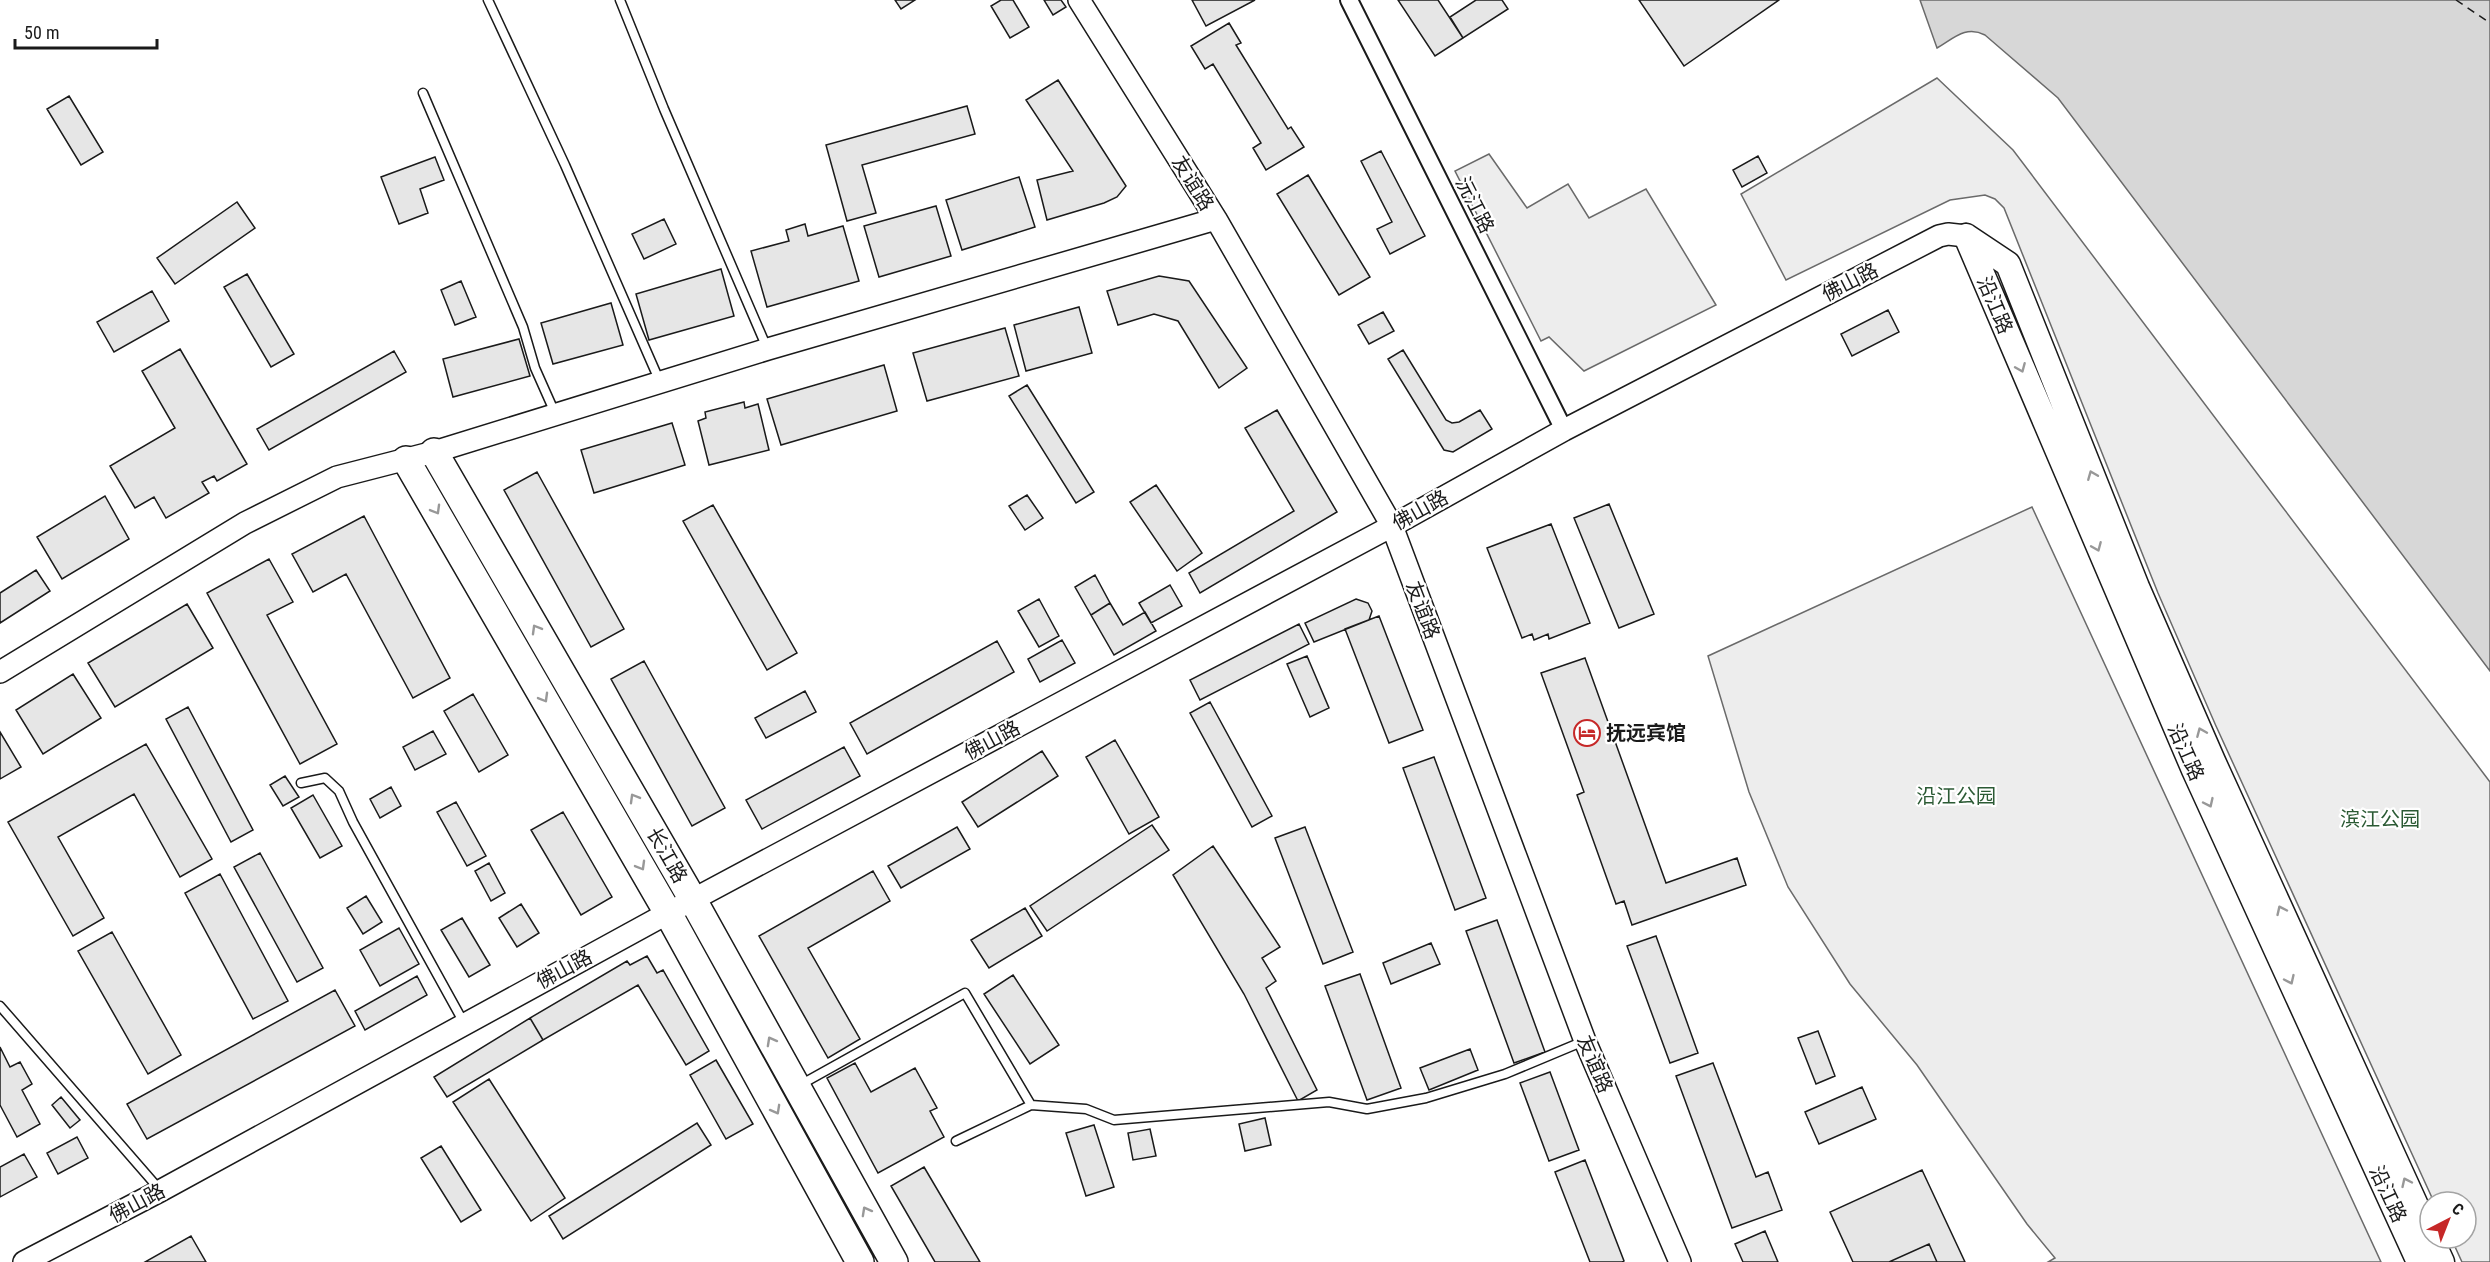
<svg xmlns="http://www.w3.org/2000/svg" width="2490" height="1262" font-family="'Roboto Condensed','Noto Sans SC',sans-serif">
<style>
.built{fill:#ededed;stroke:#6a6a6a;stroke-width:1.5}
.water{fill:#d7d7d7;stroke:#6a6a6a;stroke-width:1.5}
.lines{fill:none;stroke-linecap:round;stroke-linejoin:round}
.ferry{stroke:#1a1a1a;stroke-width:1.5;stroke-dasharray:8 6;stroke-linecap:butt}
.building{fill:#e6e6e6;stroke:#1a1a1a;stroke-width:1.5}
.service-casing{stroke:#1a1a1a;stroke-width:11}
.minor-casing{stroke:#1a1a1a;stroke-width:20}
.tertiary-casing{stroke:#1a1a1a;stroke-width:24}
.secondary-casing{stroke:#1a1a1a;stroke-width:27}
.primary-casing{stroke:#1a1a1a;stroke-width:30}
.service{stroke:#fff;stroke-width:8}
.minor{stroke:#fff;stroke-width:16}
.tertiary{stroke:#fff;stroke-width:21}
.secondary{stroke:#fff;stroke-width:24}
.primary{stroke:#fff;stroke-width:27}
.oneway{stroke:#989898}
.labels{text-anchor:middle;stroke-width:4.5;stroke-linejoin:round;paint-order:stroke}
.street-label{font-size:20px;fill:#1a1a1a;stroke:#fff}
.poi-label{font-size:20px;font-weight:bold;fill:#1a1a1a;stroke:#fff;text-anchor:start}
.park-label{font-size:20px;fill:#2b5a34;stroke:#fff}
</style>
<rect width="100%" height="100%" fill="#fff"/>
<path class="built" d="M1937 78 2013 150 2490 782V1262H2462L2451 1238H2466V1202H2434L2216 726 2158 593 2004 208 1995 199 1985 195 1950 200 1786 280 1741 194Z
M1489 154 1527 208 1568 184 1589 218 1646 189 1716 305 1584 371 1549 337 1541 341 1455 171Z
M2032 507 2381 1262H2048L2055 1258 2027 1224 1917 1065 1850 984 1788 887 1749 792 1708 656Z"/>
<path class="water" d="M1920 0H2490V671L2058 98 1985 35C1966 25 1954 38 1937 48Z"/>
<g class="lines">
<path class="ferry" d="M2456 0 2490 23"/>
</g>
<path class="building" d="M895 0H915L901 9Z
M1001 0H1013L1029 27 1010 38 991 6Z
M1044 0H1061L1066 7 1053 15Z
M1192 0H1255L1206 26Z
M1398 0H1438L1463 38 1435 56Z
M1476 0H1502L1508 9 1463 38 1450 17Z
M1639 0H1779L1684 66Z
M1229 23 1241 43 1236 45 1288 129 1291 127 1304 147 1266 170 1253 148 1261 143 1213 64 1205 69 1191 46Z
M1058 80 1126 186 1117 197 1104 203 1047 220 1037 180 1073 171 1026 100Z
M69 96 103 152 81 165 47 109Z
M967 106 975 134 862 165 876 213 847 221 826 145Z
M1381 151 1425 236 1390 254 1377 229 1392 222 1361 161Z
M1758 156 1767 173 1742 187 1733 170Z
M435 157 444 180 420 189 428 213 399 224 381 177Z
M1308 175 1370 277 1339 295 1277 194Z
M1019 177 1035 227 962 250 946 200Z
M237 202 255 228 175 284 157 258Z
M936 206 951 256 879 277 864 226Z
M664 219 676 244 644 259 632 234Z
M805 224 808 236 843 226 859 281 767 307 751 251 789 241 786 230Z
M721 269 734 316 649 340 636 294Z
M247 274 294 354 271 367 224 287Z
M1159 276 1189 281 1247 368 1219 388 1178 321 1154 314 1118 325 1107 291Z
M461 281 476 317 455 325 441 290Z
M152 291 169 321 114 352 97 322Z
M611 303 623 345 553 364 541 323Z
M1079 307 1092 353 1026 371 1014 325Z
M1888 310 1899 332 1852 356 1841 334Z
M1383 312 1394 331 1369 344 1358 325Z
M1005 328 1019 376 927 401 913 353Z
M519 339 530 376 453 397 443 359Z
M180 349 247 464 217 481 214 476 202 482 209 493 166 518 154 497 135 508 110 466 175 428 142 371Z
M1403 350 1446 420 1452 423 1459 422 1480 410 1492 429 1453 452 1444 450 1388 359Z
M394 351 406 372 269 450 257 429Z
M884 365 897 411 781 445 767 399Z
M1027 385 1094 492 1076 503 1009 396Z
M744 402 745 408 758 404 769 450 709 465 698 421 706 418 705 412Z
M1277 410 1337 512 1200 593 1189 573 1294 511 1245 428Z
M672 423 685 465 594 493 581 450Z
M537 472 624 629 591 647 504 490Z
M1156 485 1202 553 1177 571 1130 502Z
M1027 495 1043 518 1025 530 1009 506Z
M105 496 129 539 62 579 37 537Z
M1609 504 1654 614 1619 628 1574 518Z
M713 505 797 653 767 670 683 521Z
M364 516 450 678 413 698 346 574 313 592 292 554Z
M1551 524 1590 623 1549 639 1548 634 1534 640 1532 634 1522 638 1487 548Z
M269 559 293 602 267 615 337 744 300 764 207 593Z
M36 570 50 591 0 623V593Z
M1095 575 1110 603 1091 615 1075 587Z
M1170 585 1182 606 1151 623 1139 603Z
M1039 599 1059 636 1039 647 1018 611Z
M1356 599 1368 603 1372 611 1369 620 1314 642 1305 623Z
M1110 603 1123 625 1145 612 1156 631 1114 655 1091 615Z
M187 604 213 648 115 707 88 663Z
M1379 616 1423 730 1389 743 1345 629Z
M1299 624 1309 644 1200 700 1190 680Z
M1062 640 1075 663 1040 682 1028 659Z
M997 641 1014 672 867 754 850 723Z
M1307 656 1329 708 1310 717 1287 664Z
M1585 658 1666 883 1737 858 1746 885 1632 925 1624 901 1616 904 1577 795 1584 792 1541 673Z
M644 661 725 808 692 826 611 679Z
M73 674 101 718 43 754 16 710Z
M805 691 816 712 766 738 755 718Z
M473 694 508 755 479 772 444 711Z
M1210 702 1272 816 1252 827 1190 713Z
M188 707 253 830 231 842 166 719Z
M433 731 446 754 415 770 403 747Z
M0 732 21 767 0 779Z
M1115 740 1159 817 1129 834 1086 757Z
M146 744 212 859 180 877 134 794 58 837 104 918 73 936 8 822Z
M844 747 860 776 762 829 746 800Z
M1042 751 1058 776 978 827 962 802Z
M1434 757 1486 898 1455 910 1403 768Z
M285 776 299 797 283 806 270 785Z
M391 787 401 806 380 818 370 799Z
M313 795 342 846 320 858 291 808Z
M456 802 486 856 467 866 437 812Z
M563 812 612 897 581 915 531 830Z
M1152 825 1169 850 1047 931 1030 906Z
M957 827 970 849 901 888 888 866Z
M1305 827 1353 952 1323 964 1275 838Z
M1213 846 1280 947 1262 958 1276 981 1266 988 1317 1090 1298 1101 1244 994 1173 875Z
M260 853 323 968 297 982 234 867Z
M489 863 505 893 491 901 475 871Z
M873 871 890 901 808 948 860 1039 828 1058 759 936Z
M220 874 288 1001 253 1019 185 893Z
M366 896 382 922 363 934 347 908Z
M521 904 539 933 517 947 499 918Z
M1025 908 1042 936 989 968 971 940Z
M462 918 490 965 469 977 441 930Z
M1497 920 1545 1052 1514 1063 1466 931Z
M399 928 419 964 380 986 360 950Z
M112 932 181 1055 148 1074 78 951Z
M1656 936 1698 1053 1670 1063 1627 946Z
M1431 943 1440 964 1391 984 1383 963Z
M647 956 657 973 663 970 709 1051 686 1065 638 985 543 1040 530 1018 627 961 630 965Z
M1360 974 1401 1088 1367 1100 1325 986Z
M1013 975 1059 1045 1030 1064 984 994Z
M417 976 427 995 365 1030 355 1011Z
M335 990 355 1026 147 1139 127 1104Z
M530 1018 543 1040 447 1097 434 1077Z
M1818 1031 1835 1076 1816 1084 1798 1038Z
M0 1047 10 1067 20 1062 32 1084 22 1090 40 1124 17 1137 0 1105Z
M1470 1049 1478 1070 1429 1090 1420 1068Z
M716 1060 753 1124 726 1139 690 1075Z
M855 1063 871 1092 915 1068 937 1108 930 1111 944 1137 878 1173 827 1078Z
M1713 1063 1756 1177 1768 1172 1782 1210 1732 1228 1676 1076Z
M1550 1072 1579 1150 1549 1161 1520 1083Z
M489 1079 565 1198 531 1221 453 1102Z
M1862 1087 1876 1119 1819 1144 1805 1112Z
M61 1097 80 1120 70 1128 52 1105Z
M1265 1118 1271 1145 1245 1151 1239 1124Z
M697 1123 711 1145 563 1239 549 1216Z
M1094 1125 1114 1187 1086 1196 1066 1133Z
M1150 1129 1156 1156 1133 1160 1128 1133Z
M77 1137 88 1158 58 1174 47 1153Z
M441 1146 481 1210 461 1222 421 1158Z
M24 1154 37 1177 0 1197V1167Z
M1585 1160 1624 1261 1622 1262H1590L1555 1172Z
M924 1167 980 1262H935L891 1186Z
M1922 1170 1965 1262H1937L1929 1244 1889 1262H1853L1830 1212Z
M1765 1231 1778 1262H1743L1735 1244Z
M191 1236 206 1262H145Z
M1929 1244 1937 1262H1889Z"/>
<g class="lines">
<defs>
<path id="service" d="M488 0 565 165 660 382
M620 0 664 109 767 348
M423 93 523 327 535 368 555 413
M301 783 325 778 339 791 353 822 464 1023
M0 1006 160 1190
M800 1085 965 993 1031 1105 1086 1109 1114 1120 1329 1102 1367 1109 1426 1098 1505 1074 1584 1041
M956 1141 1031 1105"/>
<path id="minor" d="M1349 0 1564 430"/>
<path id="tertiary" d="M1079 0 1216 219 1392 526 1585 1041 1680 1262
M0 672 245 523 337 477 434 452 768 349 1216 219
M24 1262 160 1191 668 913 1392 526 1564 430 1939 236 1948 234 1966 236"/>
<path id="secondary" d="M1966 236 2194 770 2419 1262
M1966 236 2008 264 2137 587 2213 761 2430 1236
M2431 1238 2442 1262"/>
<path id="primary" d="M434 452 693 900 894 1262
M406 460 668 913 860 1262"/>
</defs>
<use href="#service" class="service-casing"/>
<use href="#minor" class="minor-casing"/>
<use href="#tertiary" class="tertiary-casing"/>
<use href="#secondary" class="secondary-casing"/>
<use href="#primary" class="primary-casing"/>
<use href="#service" class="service"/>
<use href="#minor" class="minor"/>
<use href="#tertiary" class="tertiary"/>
<use href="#secondary" class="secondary"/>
<use href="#primary" class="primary"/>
</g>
<defs><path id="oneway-chevron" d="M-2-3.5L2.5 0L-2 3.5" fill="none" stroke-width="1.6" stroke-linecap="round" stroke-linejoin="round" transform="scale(1.5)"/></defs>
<g class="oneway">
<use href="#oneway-chevron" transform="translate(2021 368) rotate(67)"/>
<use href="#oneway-chevron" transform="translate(2092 475) rotate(-112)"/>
<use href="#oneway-chevron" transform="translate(436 510) rotate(60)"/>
<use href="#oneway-chevron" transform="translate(2097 547) rotate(67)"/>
<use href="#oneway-chevron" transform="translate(536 629) rotate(-120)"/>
<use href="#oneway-chevron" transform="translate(544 698) rotate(60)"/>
<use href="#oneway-chevron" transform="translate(2201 732) rotate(-113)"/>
<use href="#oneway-chevron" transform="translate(634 798) rotate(-120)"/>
<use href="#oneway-chevron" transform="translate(2209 803) rotate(65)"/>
<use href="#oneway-chevron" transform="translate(641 866) rotate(60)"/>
<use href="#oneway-chevron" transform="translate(2281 910) rotate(-115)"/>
<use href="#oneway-chevron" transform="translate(2290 980) rotate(65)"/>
<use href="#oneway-chevron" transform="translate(771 1041) rotate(-119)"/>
<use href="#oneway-chevron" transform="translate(776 1110) rotate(61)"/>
<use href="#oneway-chevron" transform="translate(2406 1182) rotate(-115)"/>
<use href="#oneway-chevron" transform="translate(866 1211) rotate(-119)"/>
</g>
<defs>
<symbol id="hotel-ring" viewBox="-11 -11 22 22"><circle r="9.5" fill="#fff" stroke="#c62828" stroke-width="1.5"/><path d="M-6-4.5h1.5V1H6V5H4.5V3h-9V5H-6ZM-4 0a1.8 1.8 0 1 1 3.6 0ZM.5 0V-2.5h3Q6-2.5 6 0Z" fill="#c62828"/></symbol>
</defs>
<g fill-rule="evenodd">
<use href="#hotel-ring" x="1572" y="718" width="30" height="30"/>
</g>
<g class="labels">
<g class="street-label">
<text transform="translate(1193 183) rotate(58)" y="7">友谊路</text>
<text transform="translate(1475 205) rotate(63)" y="7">沅江路</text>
<text transform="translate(1850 282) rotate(-27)" y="7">佛山路</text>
<text transform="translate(1995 305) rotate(67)" y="7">沿江路</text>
<text transform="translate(1420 510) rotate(-29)" y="7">佛山路</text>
<text transform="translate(1423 610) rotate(69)" y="7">友谊路</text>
<text transform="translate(992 740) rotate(-28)" y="7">佛山路</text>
<text transform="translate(2186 752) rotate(66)" y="7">沿江路</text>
<text transform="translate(667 855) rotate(60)" y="7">长江路</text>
<text transform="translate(564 969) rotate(-28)" y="7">佛山路</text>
<text transform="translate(1595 1064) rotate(67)" y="7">友谊路</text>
<text transform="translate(2388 1194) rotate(65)" y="7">沿江路</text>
<text transform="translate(137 1203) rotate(-28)" y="7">佛山路</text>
</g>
<g class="poi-label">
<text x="1606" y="740">抚远宾馆</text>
</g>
<g class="park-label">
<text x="1956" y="803">沿江公园</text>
<text x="2380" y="826">滨江公园</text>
</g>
</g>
<g transform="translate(2448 1220) rotate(42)"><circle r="28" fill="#ffffff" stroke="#a3a3a3" stroke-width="1.5"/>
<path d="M0-4.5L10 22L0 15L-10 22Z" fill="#c62828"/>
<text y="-9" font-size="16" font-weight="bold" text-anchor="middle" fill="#1a1a1a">С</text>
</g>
<path d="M15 39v9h142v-9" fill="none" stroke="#1a1a1a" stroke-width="3"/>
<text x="24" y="39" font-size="18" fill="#1a1a1a" stroke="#ffffff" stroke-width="4.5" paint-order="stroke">50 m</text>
</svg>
